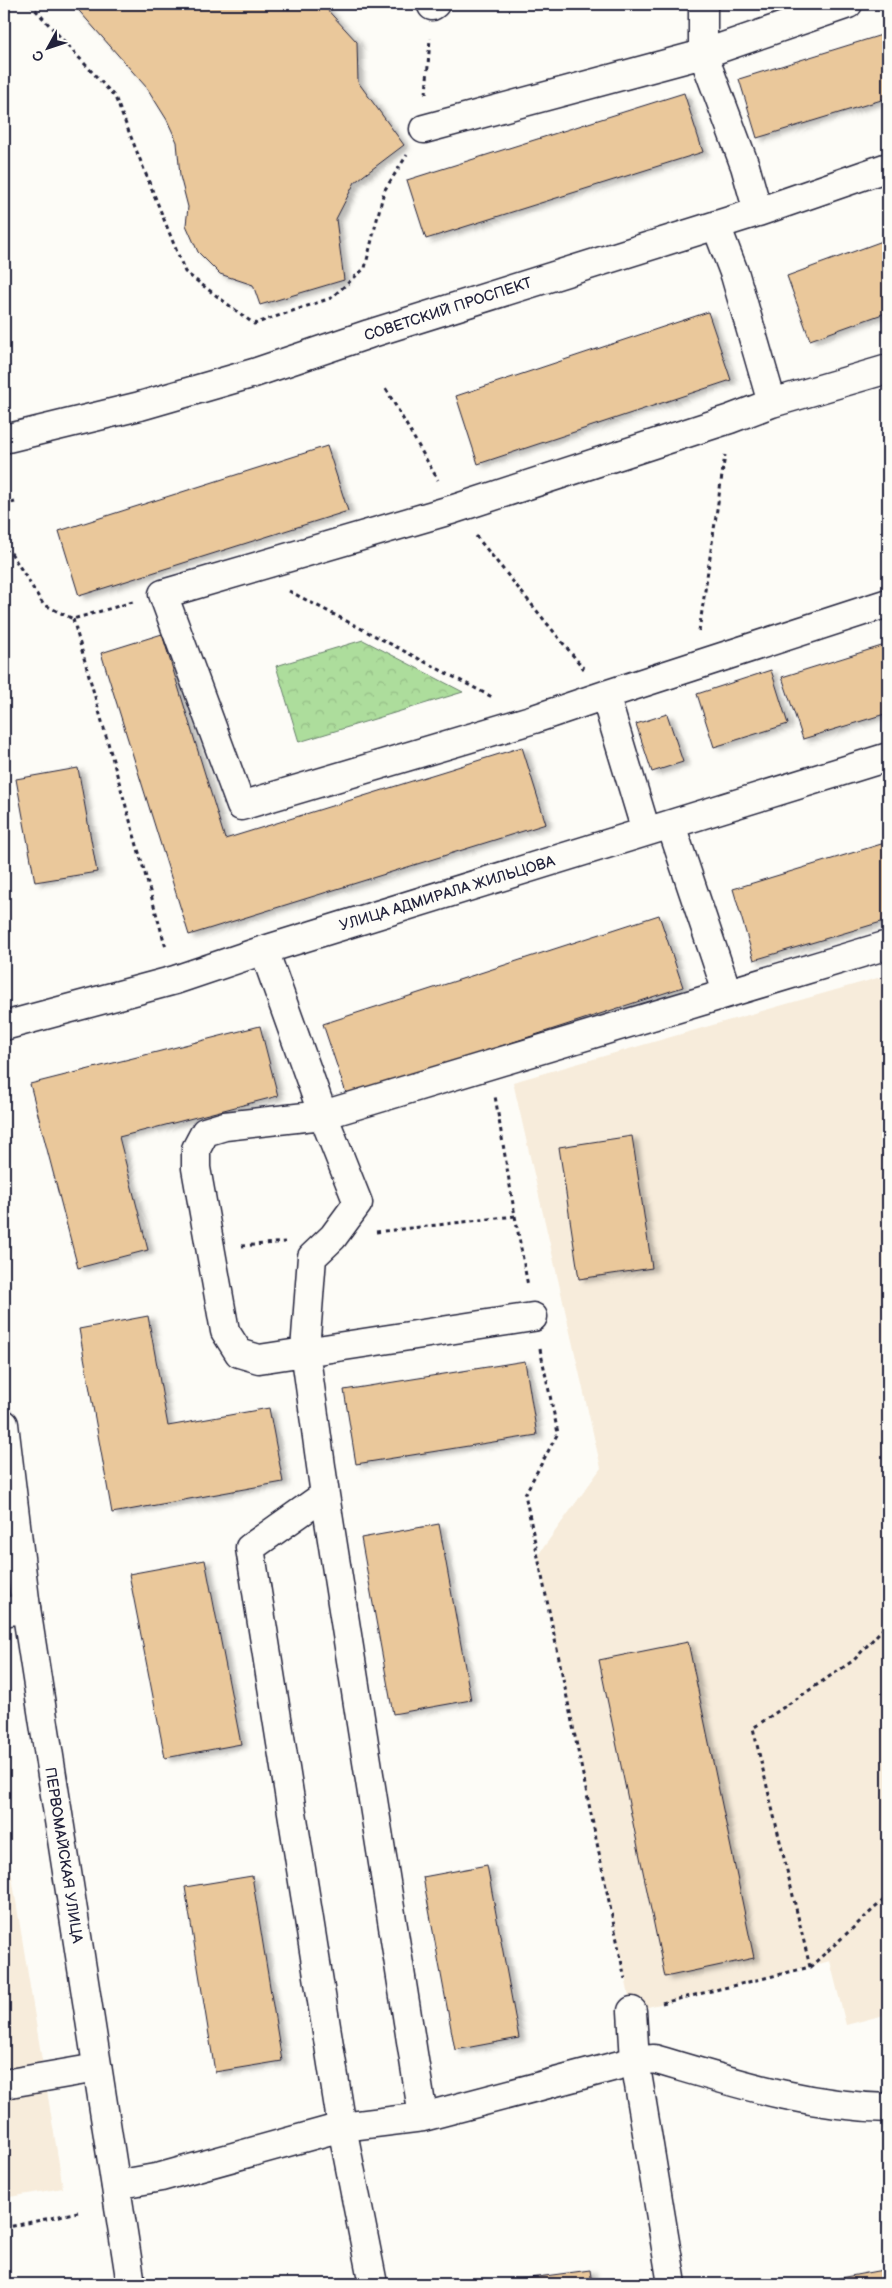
<svg xmlns="http://www.w3.org/2000/svg" width="892" height="2288" font-family="'Balsamiq Sans',sans-serif">
<style>
.built{fill:#f7ecdb}
.park{fill:url(#park-crowns);stroke:#68806c}
.building{fill:#eac89b;stroke:#22223b;filter:url(#shadow)}
.lines{fill:none;stroke-linecap:round;stroke-linejoin:round}
.minor-casing{stroke:#22223b;stroke-width:31}
.major-casing{stroke:#22223b;stroke-width:31}
.path{stroke:#22223b;stroke-width:3;stroke-dasharray:4 4;stroke-linecap:butt}
.minor{stroke:#fdfcf7;stroke-width:28}
.major{stroke:#fdfcf7;stroke-width:28}
.labels{text-anchor:middle;stroke-width:4;stroke-linejoin:round;paint-order:stroke}
.street-label{font-size:15px;fill:#22223b;stroke:#fdfcf7}
</style>
<defs>
<pattern id="park-crowns" width="20" height="18" patternUnits="userSpaceOnUse" patternTransform="scale(1.25)"><rect width="20" height="18" fill="#addd9c"/><path d="M2 6a3 3 0 1 1 6 0M12 15a3 3 0 1 1 6 0" fill="none" stroke="#95bd87"/></pattern>
<filter id="shadow"><feDropShadow dx="5.5" dy="3" stdDeviation="2.5" flood-color="#0004"/></filter>
</defs>
<rect width="100%" height="100%" fill="#fdfcf7"/>
<filter id="ink" filterUnits="userSpaceOnUse"><feTurbulence type="fractalNoise" baseFrequency=".02" numOctaves="2"/><feDisplacementMap in="SourceGraphic" scale="10" xChannelSelector="R" yChannelSelector="G"/><feConvolveMatrix kernelMatrix="1 2 1 2 8 2 1 2 1" color-interpolation-filters="sRGB"/></filter>
<g filter="url(#ink)">
<path class="built" d="M888 975V2014L846 2025 830 1961 632 2011 538 1555 601 1468 513 1082Z
M4 1828 63 2188 4 2198Z"/>
<path class="park" d="M363 640 463 692 299 742 276 666Z"/>
<path class="building" d="M73 4H322L357 42 358 82 404 145 355 182 336 219 344 280 260 305 253 285 220 274 198 252 186 225 188 207 180 176 177 142 167 120 147 88Z
M888 33V98L757 138 739 79Z
M684 93 703 152 426 239 407 180Z
M888 239V312L810 340 787 276Z
M708 312 731 380 478 464 456 396Z
M327 446 348 511 79 596 59 531Z
M162 634 225 839 522 747 546 824 189 935 101 653Z
M888 644V713L803 739 782 677Z
M771 670 788 724 714 747 697 694Z
M667 714 683 762 652 772 636 724Z
M78 768 97 872 35 882 16 779Z
M888 842V920L754 960 733 889Z
M659 915 683 987 347 1096 323 1024Z
M260 1026 278 1096 119 1137 148 1250 78 1268 30 1084Z
M632 1136 652 1268 579 1279 559 1147Z
M148 1316 168 1426 269 1408 283 1482 112 1513 79 1329Z
M525 1361 537 1435 356 1464 344 1390Z
M439 1524 471 1700 393 1714 361 1538Z
M205 1560 241 1744 165 1758 129 1574Z
M688 1642 754 1958 665 1977 599 1660Z
M487 1865 519 2038 455 2050 423 1877Z
M252 1876 282 2061 215 2072 185 1887Z
M888 2269V2284H808Z
M590 2270 592 2284H485Z"/>
<g class="lines">
<defs>
<path id="minor" d="M703 4V54L745 166 758 212
M432 6 435 4
M424 129 703 54 848 4
M716 225 735 275 772 403
M4 439 140 406 254 373 369 334 758 212 888 167
M605 695 888 603
M671 825 727 992
M646 831 605 695 534 719 241 806 163 594 454 509 730 419 772 403 888 369
M264 950 323 1115 225 1126 205 1132 196 1149V1168L225 1331 239 1353 259 1359 533 1317
M4 1026 175 980 264 950 888 757
M325 1495 250 1548 342 2127 373 2284
M4 1612 26 1608
M632 2011 635 2061 672 2284
M4 2084 97 2068
M423 2117 325 1495 305 1350 312 1257 333 1237 358 1203 323 1115 888 945
M116 2185 161 2177 342 2127 423 2117 635 2061 654 2059C733 2082 804 2106 888 2108"/>
<path id="major" d="M4 1424 26 1608 131 2284"/>
</defs>
<use href="#minor" class="minor-casing"/>
<use href="#major" class="major-casing"/>
<path class="path" d="M30 4 115 97 185 272 254 324 331 298 365 268 384 191 407 155
M426 94 430 38
M386 389 438 480
M4 505 15 502
M476 536 584 669
M4 549 11 553 43 604 73 619 133 602
M289 591 492 697
M73 619 166 948
M699 631 725 455
M515 1216 528 1286
M376 1232 515 1216 495 1096
M242 1246 285 1242
M540 1349 558 1433 525 1494 625 1979
M810 1967 753 1728 854 1660 888 1623
M662 2003 810 1967 888 1896
M4 2228 78 2212"/>
<use href="#minor" class="minor"/>
<use href="#major" class="major"/>
</g>
</g>
<g class="labels">
<g class="street-label">
<text transform="translate(448 309) rotate(-18)" y="5">СОВЕТСКИЙ ПРОСПЕКТ</text>
<text transform="translate(447 893) rotate(-17)" y="5">УЛИЦА АДМИРАЛА ЖИЛЬЦОВА</text>
<text transform="translate(64 1855) rotate(81)" y="5">ПЕРВОМАЙСКАЯ УЛИЦА</text>
</g>
</g>
<rect width="892" height="2288" fill="none" stroke="#fdfcf7" stroke-width="20"/>
<rect x="10" y="10" width="872" height="2268" fill="none" stroke="#22223b" stroke-width="2" filter="url(#ink)"/>
<g transform="translate(48 48) rotate(230)" stroke="#fdfcf7" stroke-width="4" paint-order="stroke">
<path d="M0-4L9 19L0 12L-9 19Z" fill="#22223b"/>
<text y="-8" font-size="14" font-weight="bold" text-anchor="middle" fill="#22223b">С</text>
</g>
</svg>
